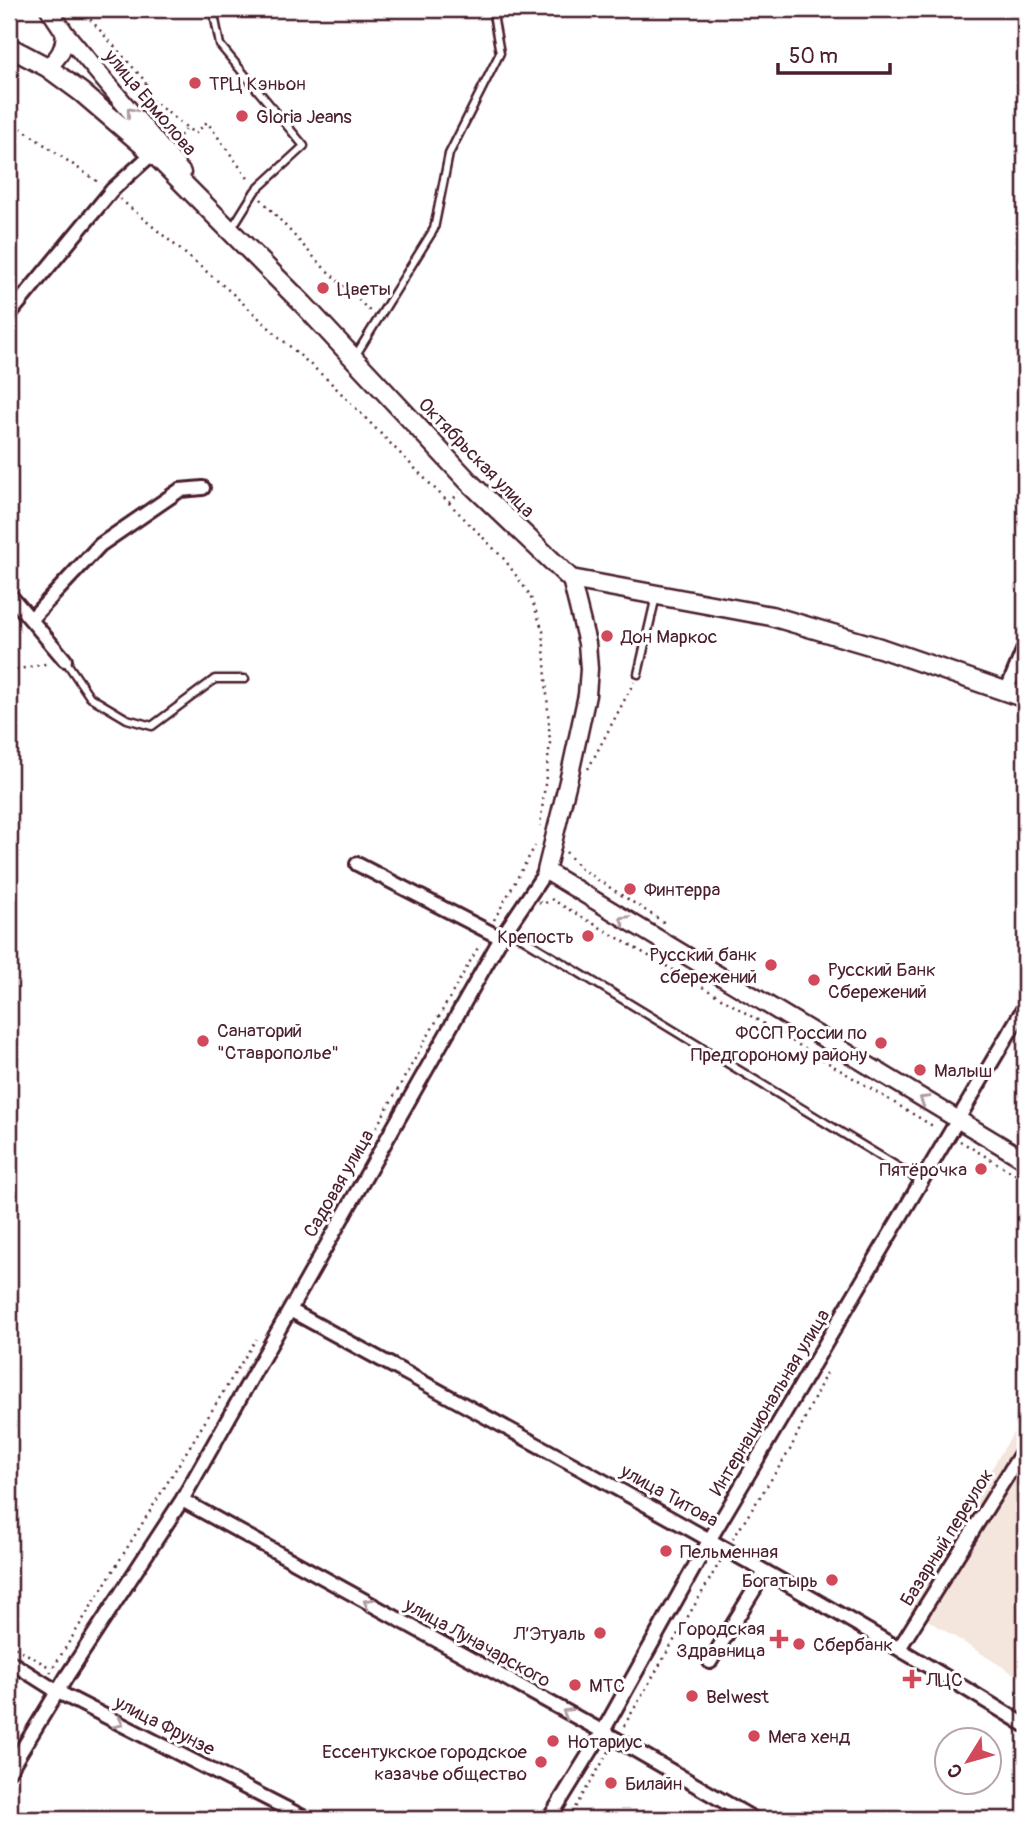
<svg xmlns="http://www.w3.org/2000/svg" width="1034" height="1828" font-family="Pangolin,sans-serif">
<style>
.built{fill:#f4e5dd}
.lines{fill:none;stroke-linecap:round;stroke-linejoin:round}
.service-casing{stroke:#4a1f2b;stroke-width:11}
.minor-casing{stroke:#4a1f2b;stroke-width:18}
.tertiary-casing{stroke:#4a1f2b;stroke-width:21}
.secondary-casing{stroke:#4a1f2b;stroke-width:23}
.path{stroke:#4a1f2b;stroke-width:2.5;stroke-dasharray:2 5;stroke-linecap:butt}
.service{stroke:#fff;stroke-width:6}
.minor{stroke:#fff;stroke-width:12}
.tertiary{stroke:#fff;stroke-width:16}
.secondary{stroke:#fff;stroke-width:18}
.oneway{stroke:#ae9aa0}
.poi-dot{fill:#d1495b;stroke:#fff;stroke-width:2.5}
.labels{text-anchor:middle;stroke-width:6;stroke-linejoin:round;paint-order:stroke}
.poi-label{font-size:19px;fill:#4a1f2b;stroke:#fff;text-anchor:start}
.street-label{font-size:19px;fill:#4a1f2b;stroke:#fff}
</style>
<rect width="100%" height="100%" fill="#fff"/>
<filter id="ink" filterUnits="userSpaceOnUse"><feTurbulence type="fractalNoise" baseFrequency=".0143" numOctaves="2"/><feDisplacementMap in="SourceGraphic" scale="14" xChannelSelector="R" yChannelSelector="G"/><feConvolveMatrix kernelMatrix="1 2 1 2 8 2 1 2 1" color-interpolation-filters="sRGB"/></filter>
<g filter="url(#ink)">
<path class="built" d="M1025 1414V1681L907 1607Z"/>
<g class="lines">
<defs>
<path id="service" d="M213 9 220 45 304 146 255 191 232 228
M354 358 434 229 449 154 500 53 492 9
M65 660 90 697 127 719 152 726 215 679H245
M638 674 656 596
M507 929 921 1181"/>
<path id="minor" d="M9 315 112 190 153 153
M9 594 65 660
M31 619 100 545 180 490 203 488
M1006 692 1025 646
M357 864 501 938
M290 1310C537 1445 786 1577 1025 1725
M182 1500 616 1739 754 1819
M900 1647 1025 1447
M9 1661 58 1692 307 1819
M710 1662 765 1572
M9 1771 67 1676 182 1500 501 938 546 871
M549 1819 602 1733 710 1539 1025 1006"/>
<path id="tertiary" d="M49 9 65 33 182 173
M47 67C60 57 64 49 65 33
M571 579 587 643 589 669 587 695 571 769 546 871 1025 1160"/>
<path id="secondary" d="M9 47 47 67 81 92 158 158 303 304 469 482 571 579 771 616 880 648 1025 698"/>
</defs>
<use href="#service" class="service-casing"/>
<use href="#minor" class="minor-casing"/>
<use href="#tertiary" class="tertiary-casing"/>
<use href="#secondary" class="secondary-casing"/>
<path class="path" d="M81 9 146 82 144 94 195 134 207 122 250 181
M9 120 101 184
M175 141 187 128
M120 199 232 293 278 336 329 381 505 560 530 595 543 631 550 743 540 826
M261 199 321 265 371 312
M449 503 459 493
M9 671 50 663
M588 769 634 682
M566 852 581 869 665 923
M539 902 544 904 551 899 716 995 936 1128
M494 920 535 846
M373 1133 480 944
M960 1141 1025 1180
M733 1539 790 1450 827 1371
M9 1644 51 1668
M50 1673 256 1339
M624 1726 721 1560
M568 1819 610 1750"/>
<use href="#service" class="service"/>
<use href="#minor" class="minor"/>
<use href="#tertiary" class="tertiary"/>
<use href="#secondary" class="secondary"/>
</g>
<defs><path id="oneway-chevron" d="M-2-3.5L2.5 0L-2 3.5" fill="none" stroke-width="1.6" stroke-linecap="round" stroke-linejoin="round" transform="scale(1.75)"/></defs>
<g class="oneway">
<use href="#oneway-chevron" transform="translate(131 112) rotate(-130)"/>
<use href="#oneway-chevron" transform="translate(624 920) rotate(-149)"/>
<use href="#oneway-chevron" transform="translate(924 1100) rotate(-149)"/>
<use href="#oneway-chevron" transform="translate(368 1603) rotate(-151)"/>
<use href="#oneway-chevron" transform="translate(567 1713) rotate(-151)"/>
<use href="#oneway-chevron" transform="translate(119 1723) rotate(27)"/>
</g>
</g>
<g class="poi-dot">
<circle cx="195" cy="83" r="7"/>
<circle cx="242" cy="116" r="7"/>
<circle cx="323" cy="288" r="7"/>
<circle cx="607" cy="636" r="7"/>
<circle cx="630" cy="889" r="7"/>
<circle cx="588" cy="936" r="7"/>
<circle cx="771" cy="965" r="7"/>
<circle cx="814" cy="980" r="7"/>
<circle cx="203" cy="1041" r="7"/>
<circle cx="881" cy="1043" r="7"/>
<circle cx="920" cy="1070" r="7"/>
<circle cx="981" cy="1169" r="7"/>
<circle cx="666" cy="1551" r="7"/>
<circle cx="832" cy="1580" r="7"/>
<circle cx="600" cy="1633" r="7"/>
<path d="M775.5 1628.5h7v7h7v7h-7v7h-7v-7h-7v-7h7z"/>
<circle cx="799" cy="1644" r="7"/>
<path d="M908.5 1668.5h7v7h7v7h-7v7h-7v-7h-7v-7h7z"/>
<circle cx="575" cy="1685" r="7"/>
<circle cx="692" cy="1696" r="7"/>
<circle cx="754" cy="1736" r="7"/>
<circle cx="553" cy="1741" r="7"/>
<circle cx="541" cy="1762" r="7"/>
<circle cx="611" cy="1783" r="7"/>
</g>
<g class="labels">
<g class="poi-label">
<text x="209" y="90">ТРЦ Кэньон</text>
<text x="256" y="123">Gloria Jeans</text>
<text x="337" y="295">Цветы</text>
<text x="621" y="643">Дон Маркос</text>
<text x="644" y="896">Финтерра</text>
<text x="574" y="943" text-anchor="end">Крепость</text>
<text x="757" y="961" text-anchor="end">Русский банк<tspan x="757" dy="22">сбережений</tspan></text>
<text x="828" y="976">Русский Банк<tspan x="828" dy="22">Сбережений</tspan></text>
<text x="217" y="1037">Санаторий<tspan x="217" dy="22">"Ставрополье"</tspan></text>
<text x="867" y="1039" text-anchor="end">ФССП России по<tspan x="867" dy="22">Предгороному району</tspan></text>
<text x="934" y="1077">Малыш</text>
<text x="967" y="1176" text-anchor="end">Пятёрочка</text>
<text x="680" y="1558">Пельменная</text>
<text x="818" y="1587" text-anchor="end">Богатырь</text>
<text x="765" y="1635" text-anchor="end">Городская<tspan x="765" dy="22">Здравница</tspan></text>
<text x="586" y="1640" text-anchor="end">Л’Этуаль</text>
<text x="813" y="1651">Сбербанк</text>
<text x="926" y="1686">ЛЦС</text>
<text x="589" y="1692">МТС</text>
<text x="706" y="1703">Belwest</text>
<text x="768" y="1743">Мега хенд</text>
<text x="567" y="1748">Нотариус</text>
<text x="527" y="1758" text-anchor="end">Ессентукское городское<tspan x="527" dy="22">казачье общество</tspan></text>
<text x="625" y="1790">Билайн</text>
</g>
<g class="street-label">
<text transform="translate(151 102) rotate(50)" y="7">улица Ермолова</text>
<text transform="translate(477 457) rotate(46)" y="7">Октябрьская улица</text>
<text transform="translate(338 1183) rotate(-60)" y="7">Садовая улица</text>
<text transform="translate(769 1402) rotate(-59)" y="7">Интернациональная улица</text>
<text transform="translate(670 1495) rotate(29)" y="7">улица Титова</text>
<text transform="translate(946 1537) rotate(-58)" y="7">Базарный переулок</text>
<text transform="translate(478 1642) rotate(29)" y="7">улица Луначарского</text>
<text transform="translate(165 1725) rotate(27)" y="7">улица Фрунзе</text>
</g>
</g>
<rect width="1034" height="1828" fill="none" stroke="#fff" stroke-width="35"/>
<rect x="18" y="18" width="999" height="1793" fill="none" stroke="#4a1f2b" stroke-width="2.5" filter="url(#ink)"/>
<g transform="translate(968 1761) rotate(233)"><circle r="33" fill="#ffffff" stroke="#b7a5aa" stroke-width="2"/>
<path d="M0-5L12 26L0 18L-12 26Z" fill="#d1495b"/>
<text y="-10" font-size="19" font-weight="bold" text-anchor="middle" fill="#4a1f2b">С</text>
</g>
<path d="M778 63v10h112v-10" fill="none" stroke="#4a1f2b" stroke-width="3.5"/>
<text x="789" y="63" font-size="21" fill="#4a1f2b" stroke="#ffffff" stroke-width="5" paint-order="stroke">50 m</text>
</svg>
